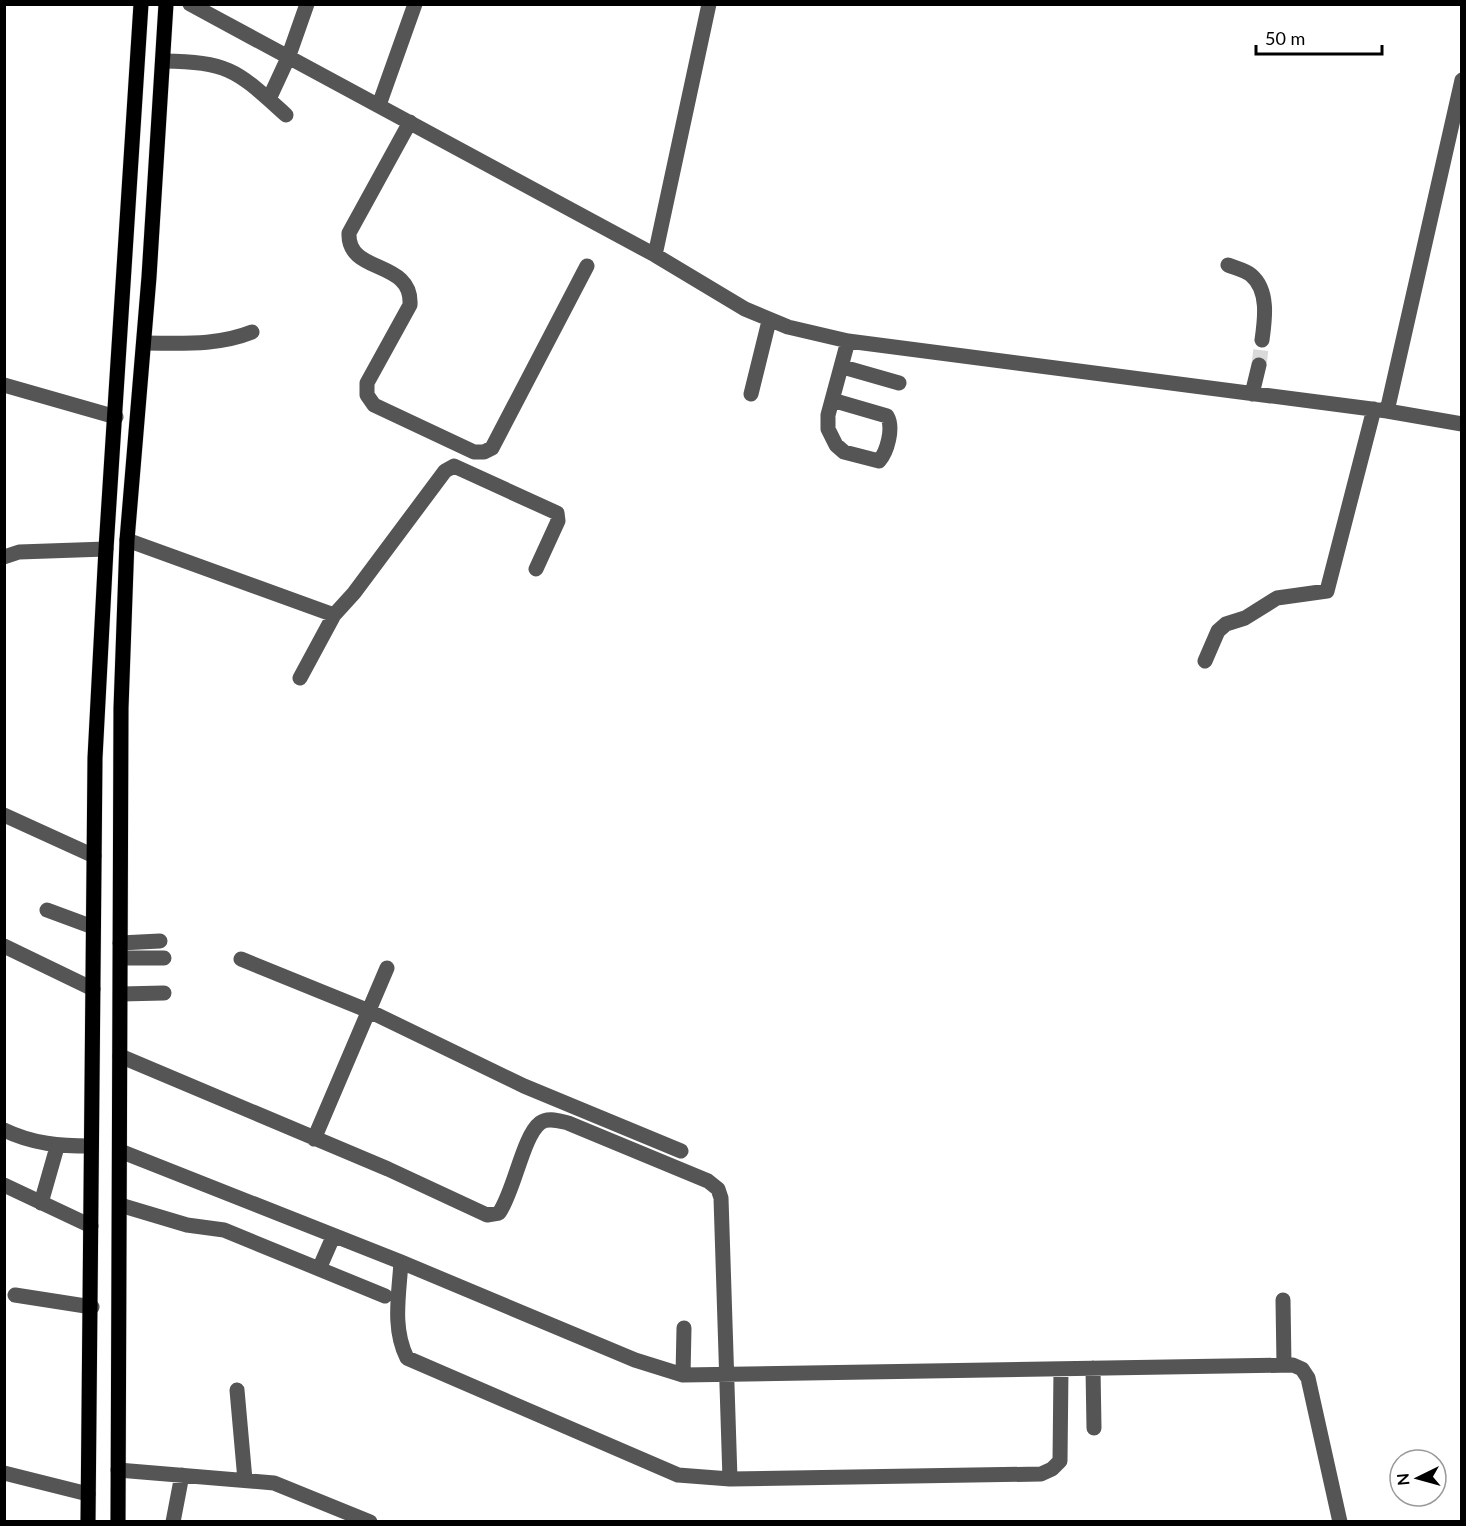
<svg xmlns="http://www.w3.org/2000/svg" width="1466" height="1526" font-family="Lato,sans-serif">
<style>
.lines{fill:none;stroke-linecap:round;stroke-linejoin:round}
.minor-tunnel{stroke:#d9d9d9;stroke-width:15;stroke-dasharray:15 8;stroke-linecap:butt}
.major-casing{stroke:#dbdbdb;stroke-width:16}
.minor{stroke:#555;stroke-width:15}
.major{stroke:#000;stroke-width:15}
</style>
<rect width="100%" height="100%" fill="#fff"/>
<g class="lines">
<path class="minor-tunnel" d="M1259 365 1262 340"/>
<defs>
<path id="major" d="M88 1522 95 758 106 549 141 4
M118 1522 121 708 127 540 149 277 166 4"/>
</defs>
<use href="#major" class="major-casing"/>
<path class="minor" d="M190 4 655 255 745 309 788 327 848 341 1387 411 1462 424
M163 61C231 62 237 71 286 115
M269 99 288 58 307 4
M379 105 415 4
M410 122 349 233C347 275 413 259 410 305L367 383V395L374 405 474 452H484L492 448 587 266
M655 255 709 4
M1228 265C1235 268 1245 270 1251 275 1269 290 1265 319 1262 340
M144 343C181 343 217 346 252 332
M843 367 899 383
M4 385 116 417
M751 394 769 321
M1252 394 1259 365
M832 400 887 416C894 428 887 452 879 461L844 452 836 445 828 429V415L848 341
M1387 411 1462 80
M127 540 334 615 354 593 445 471 454 466 557 513 558 521 536 569
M4 557 19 552 106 549
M1205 661 1218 631 1226 624 1245 618 1277 598 1327 591 1374 409
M300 678 334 615
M4 815 94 856
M47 910 93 927
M120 943 160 941
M4 946 93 989
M121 958H164
M241 959 369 1011 524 1086 681 1151
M121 994 164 993
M120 1056 388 1169 487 1215 499 1213C514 1192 523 1136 540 1123 548 1117 559 1121 568 1123L708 1181 718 1189 721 1198 730 1479 678 1475 407 1358C392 1328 399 1295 401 1262
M4 1130C33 1144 60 1146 91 1146
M314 1139 387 968
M120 1151 401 1262 635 1360 683 1375 1293 1365 1302 1369 1308 1378 1340 1522
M4 1185 91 1226
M41 1203 57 1147
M120 1205 187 1225 224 1230 385 1296
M319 1269 333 1237
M15 1295 92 1307
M1283 1300 1284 1365
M1093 1368 1094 1428
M683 1375 684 1328
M237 1390 245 1480
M118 1470 274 1483 370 1522
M4 1473 88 1494
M730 1479 1041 1474 1052 1469 1060 1461 1061 1369
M173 1522 182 1475"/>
<use href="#major" class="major"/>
</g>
<rect width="1466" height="1526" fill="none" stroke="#000000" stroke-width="12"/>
<g transform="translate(1418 1478) rotate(265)"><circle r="28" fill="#ffffff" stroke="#999999" stroke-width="1.5"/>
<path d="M0-4.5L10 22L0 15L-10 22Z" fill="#000000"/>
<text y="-9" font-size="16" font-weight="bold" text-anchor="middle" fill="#000000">N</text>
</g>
<path d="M1256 45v9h126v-9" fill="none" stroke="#000000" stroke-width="3"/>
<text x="1265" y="45" font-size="18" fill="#000000" stroke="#ffffff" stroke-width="4.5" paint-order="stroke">50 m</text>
</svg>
